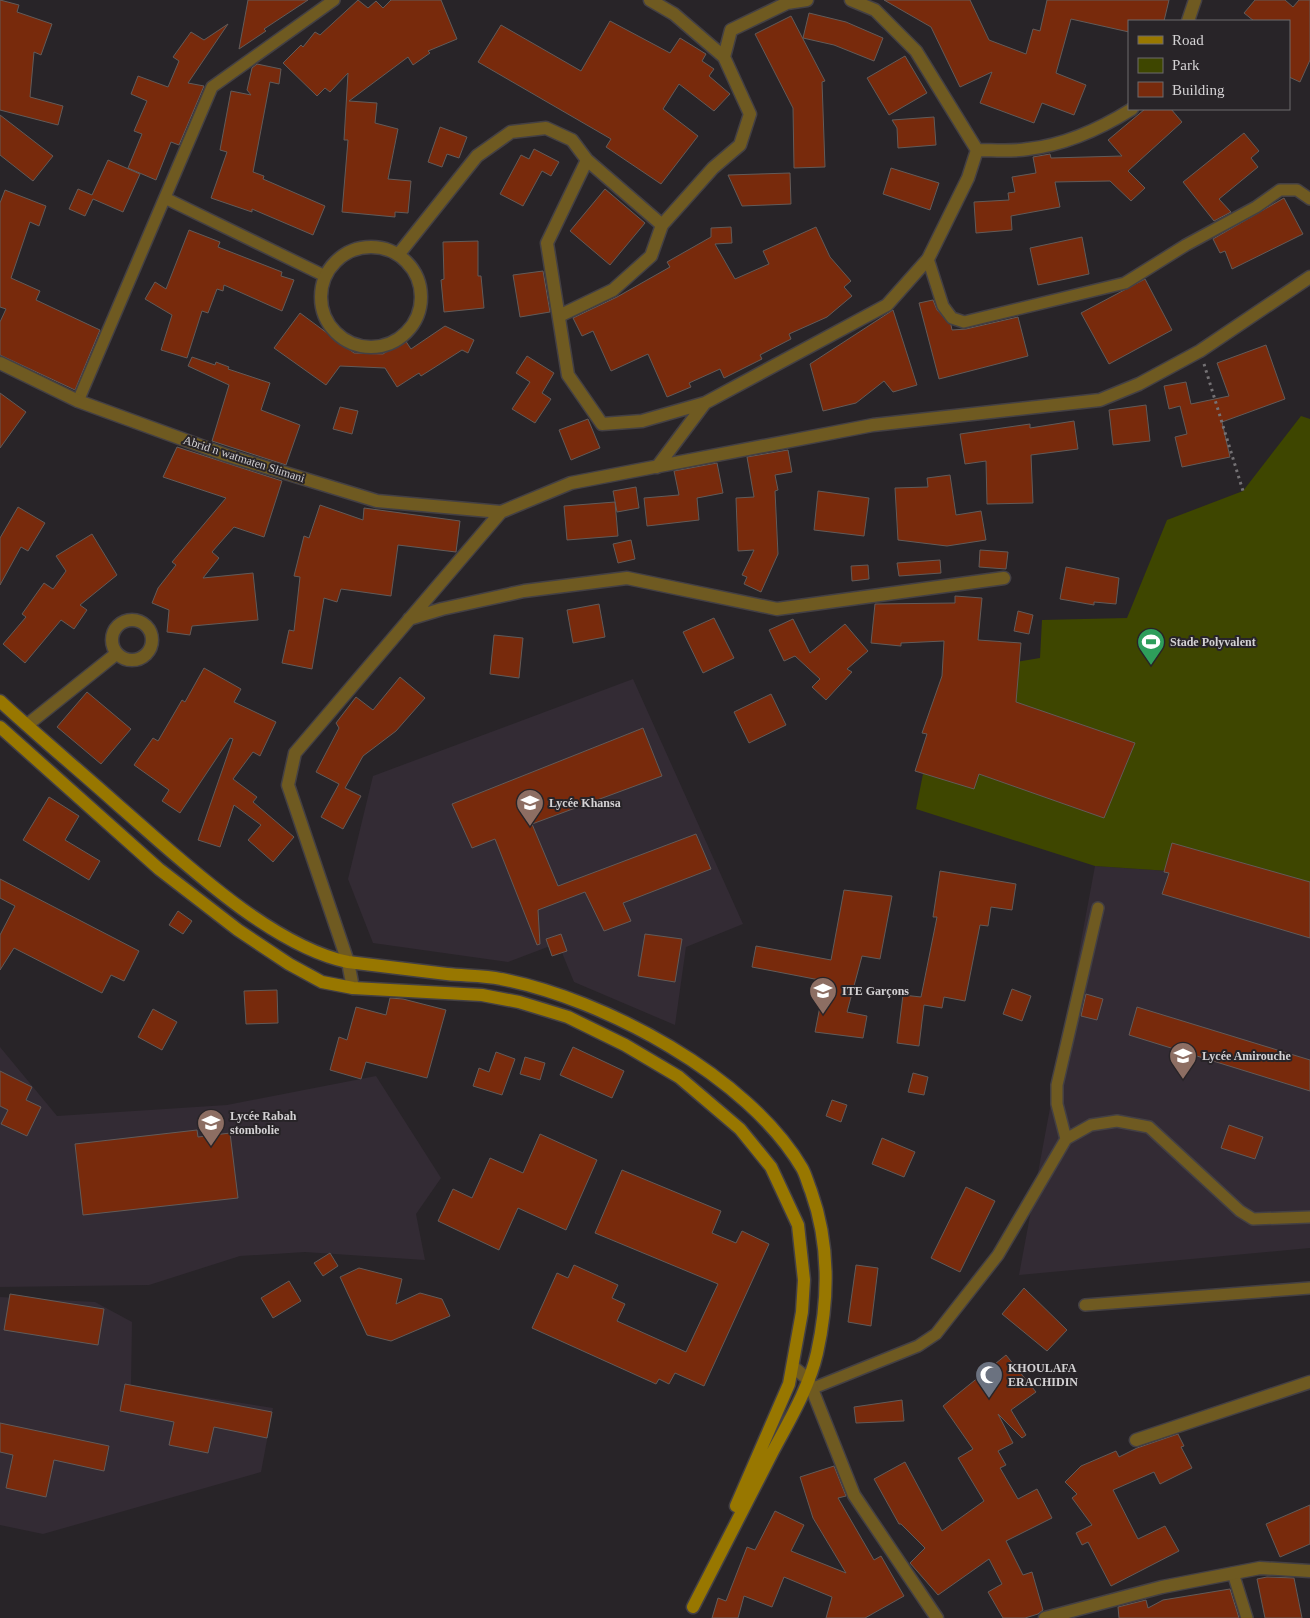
<svg xmlns="http://www.w3.org/2000/svg" width="1310" height="1618" font-family="'Times New Roman',serif">
<style>
.built{fill:#332b34}
.green{fill:#3e4600}
.building{fill:#782a0c;stroke:#625b59}
.lines{fill:none;stroke-linecap:round;stroke-linejoin:round}
.lane-casing{stroke:#444044;stroke-width:14}
.street-casing{stroke:#444044;stroke-width:15}
.secondary-casing{stroke:#444044;stroke-width:15}
.path{stroke:#757275;stroke-width:3;stroke-dasharray:2.5 4;stroke-linecap:butt}
.lane{stroke:#6f5a21;stroke-width:11}
.street{stroke:#6f5a21;stroke-width:12}
.secondary{stroke:#987700;stroke-width:12}
.labels{text-anchor:middle;stroke-width:4;stroke-linejoin:round;paint-order:stroke}
.street-label{font-size:12px;fill:#d4d2d4;stroke:#282428}
.poi-label{font-size:12px;font-weight:bold;fill:#d4d2d4;stroke:#282428;text-anchor:start}
</style>
<rect width="100%" height="100%" fill="#282428"/>
<path class="built" d="M633 679 743 924 686 947 675 1025 574 982 558 943 508 962 373 943 348 879 373 776Z
M1095 866 1169 871 1310 912V1248L1019 1275Z
M0 1047 57 1116 227 1105 376 1076 441 1178 416 1214 425 1260 305 1252 240 1256 149 1285 0 1287Z
M0 1297 95 1302 132 1322 131 1386 273 1408 261 1472 43 1534 0 1525Z"/>
<path class="green" d="M1301 416 1310 419V912L1169 871 1095 866 916 809 943 674 1040 658 1042 620 1127 618 1167 520 1243 491Z"/>
<path class="building" d="M0 0 19 5 17 12 52 24 41 55 34 52 30 97 63 106 58 125 0 110Z
M248 0H308L264 29 266 31 239 49Z
M358 0 368 8 376 1 383 8 391 0H441L457 39 428 51 430 53 413 65 408 57 349 101 377 103 375 123 398 129 388 179 411 181 408 213 395 212V217L342 212 348 140H344L348 73 330 92 325 88 317 96 283 63 301 45 303 47 315 32 320 35Z
M884 0H970L989 40 1026 54 1033 29 1040 31 1047 0H1169L1164 21H1129V32L1071 19 1056 73 1086 85 1074 115 1042 103 1034 123 980 103 992 72 960 87 931 27Z
M1255 0H1285L1293 7 1299 0H1310V60L1300 82 1289 77V21H1254L1244 13Z
M809 13 846 22 883 38 874 61 834 45 803 38Z
M791 16 825 81 822 82 825 167 794 168 793 108 755 34Z
M610 21 670 53 680 38 706 54 702 61 714 69 709 76 730 94 714 111 679 84 663 109 698 136 661 184 606 147 611 139 478 62 501 25 581 71Z
M228 24 188 83 204 86 179 145 171 142 156 180 128 168 142 134 134 131 147 101 131 94 138 76 168 87 179 61 173 57 191 32 204 40Z
M905 56 927 93 889 115 867 78Z
M257 64 281 69 279 84 270 82 253 172 264 176 263 179 325 206 313 235 252 209V212L211 198 227 152 220 150 231 91 251 95 247 90 252 68Z
M1145 109H1171L1182 122 1128 171 1145 188 1131 201 1110 181 1055 182 1060 207 1011 216 1012 230 976 233 974 202 1009 200 1008 193 1015 192 1012 177 1036 173 1033 157 1050 154 1051 158 1122 156 1108 140Z
M0 115 53 156 33 181 0 155Z
M934 117 936 145 898 148 897 128 892 120Z
M440 127 467 137 459 158 447 154 442 167 428 162Z
M1244 133 1259 151 1251 158 1258 167 1219 199 1231 212 1214 221 1183 182Z
M534 149 559 162 551 176 542 171 523 206 500 194 521 155 529 159Z
M108 160 140 174 123 212 93 199 85 216 69 209 78 189 92 195Z
M891 168 939 183 930 210 883 194Z
M790 173 791 204 742 206 728 175Z
M605 189 645 223 610 265 570 231Z
M5 190 46 206 39 226 30 222 11 278 40 291 36 300 100 330 75 390 0 355V322L6 309 0 307V203Z
M1284 198 1303 234 1232 269 1225 251 1220 253 1213 239Z
M731 227 732 243 715 244 735 279 769 264 763 251 816 227 830 257 851 281 844 287 852 296 827 317 789 334 791 339 760 355 762 359 724 378 720 369 689 383 691 387 667 397 648 354 611 371 593 331 582 336 573 318 617 297 670 267 667 262 711 237V228Z
M189 230 220 242 218 247 282 272 281 276 294 280 282 311 224 285 223 291 217 289 208 313 202 311 187 358 161 350 172 315 145 299 155 282 166 289Z
M1082 237 1089 274 1038 285 1030 248Z
M478 241V276H481L484 308 444 312 441 280 444 279 443 242Z
M543 271 550 312 520 317 513 275Z
M1145 279 1172 330 1109 364 1081 313Z
M933 300 937 310 951 325 952 330 966 329 1018 317 1028 356 939 379 919 303Z
M893 310 917 385 893 392 884 381 856 403 823 411 810 364Z
M300 313 354 353 383 354 405 340 411 349 445 326 474 340 468 353 462 350 421 376 419 373 397 387 385 368 340 366 326 385 274 348Z
M1266 345 1285 399 1222 422 1230 457 1182 467 1175 437 1187 434 1180 406 1169 409 1164 386 1186 382 1191 404 1229 396 1217 363Z
M527 356 554 373 542 393 551 399 535 423 512 409 530 382 516 373Z
M192 357 215 365 216 362 229 367 228 369 270 383 261 410 300 425 286 465 212 441 229 385 188 366Z
M0 393 26 412 0 448Z
M1146 405 1150 441 1113 445 1109 410Z
M340 407 358 411 352 434 333 429Z
M588 419 600 448 571 460 559 430Z
M1074 421 1078 449 1031 455 1033 503 987 504 986 461 965 464 960 434 1030 424V428Z
M177 447 282 481 264 537 234 527 212 552 219 558 203 578 253 573 258 620 192 626 190 635 167 632 169 610 152 603 158 588 176 565 172 562 226 498 163 477Z
M788 450 792 472 775 475 778 490 775 491 778 554 761 592 744 584 747 577 742 575 754 550 738 551 736 498 754 497 747 457Z
M717 463 723 493 697 498 699 520 647 526 644 498 679 495 674 471Z
M950 475 956 515 981 511 986 540 947 546 898 540 895 488 928 487 927 478Z
M636 487 639 508 617 512 613 491Z
M818 491 869 498 864 536 814 530Z
M615 502 618 536 567 540 564 506Z
M320 505 363 520 364 508 460 521 456 552 398 545 391 596 341 589 337 602 324 598 312 669 282 663 289 630 294 631 300 577 294 576 304 536 309 538Z
M18 507 45 523 28 551 21 547 0 585V538Z
M92 534 117 575 80 605 87 610 74 629 61 620 25 663 3 644 26 617 22 614 44 583 53 589 66 571 56 556Z
M631 540 635 559 618 563 613 544Z
M980 550 1008 552 1006 569 979 567Z
M940 560 941 573 899 576 897 563Z
M868 565 869 579 852 581 851 566Z
M1066 567 1119 578 1116 604 1094 602V605L1060 599Z
M955 596 982 598 978 640 1021 643 1016 702 1135 743 1104 818 979 774 974 789 915 771 927 734 922 733 942 676 944 641 901 643V646L871 643 875 604 955 603Z
M599 604 605 637 573 643 567 610Z
M1018 611 1033 615 1029 634 1014 631Z
M714 618 734 658 703 673 683 632Z
M793 619 810 653 845 624 868 651 847 669 852 672 826 700 812 687 820 679 795 656 784 661 769 630Z
M494 635 523 638 519 678 490 674Z
M204 668 241 689 234 702 276 722 260 756 253 752 233 779 257 797 253 802 294 837 273 862 248 840 261 825 234 805 220 847 198 840 233 739 230 738 180 813 162 801 169 790 134 765 153 738 158 741 182 700 185 702Z
M400 677 425 698 396 731 363 756 345 788 361 796 343 829 321 817 339 784 316 772 339 728 336 723 356 697 373 710Z
M87 692 131 729 101 764 57 727Z
M771 694 786 725 749 743 734 712Z
M643 728 662 776 532 824 558 886 696 834 711 869 623 903 631 921 604 931 585 892 538 910 540 944 537 945 495 839 472 848 452 804Z
M49 797 79 816 65 840 100 861 89 880 23 840Z
M1172 843 1310 882V938L1162 894 1169 873 1164 872Z
M940 871 1016 884 1012 910 991 907 988 926 980 925 965 1001 944 997 942 1008 924 1005 919 1046 897 1043 903 995 921 997 937 917H933Z
M0 879 139 951 124 981 111 975 102 993 14 948 0 970V935L15 906 0 898Z
M844 890 892 896 880 959 862 956 847 1012 867 1016 863 1038 815 1032 825 981 752 967 756 946 831 960Z
M178 911 192 921 183 934 169 925Z
M561 934 567 951 552 956 546 939Z
M645 934 682 939 675 982 638 976Z
M1012 989 1031 996 1022 1021 1003 1014Z
M277 990 278 1023 246 1024 244 991Z
M1086 994 1103 999 1097 1020 1081 1016Z
M390 998 403 999 446 1010 427 1078 366 1062 361 1079 330 1070 339 1037 347 1040 356 1007 386 1015Z
M1137 1007 1310 1060V1091L1129 1035Z
M153 1009 177 1022 162 1050 138 1037Z
M573 1047 624 1071 612 1098 560 1075Z
M496 1052 515 1059 502 1095 473 1086 479 1068 489 1072Z
M525 1057 545 1063 540 1080 520 1074Z
M0 1071 32 1087 26 1100 41 1107 27 1136 1 1124 8 1110 0 1106Z
M913 1073 928 1077 924 1095 908 1092Z
M832 1100 847 1105 841 1122 826 1116Z
M1229 1125 1263 1137 1255 1159 1221 1148Z
M197 1130 198 1137 230 1133 238 1198 83 1215 75 1144Z
M540 1134 597 1160 566 1230 518 1208 499 1250 438 1221 453 1189 472 1198 490 1158 523 1173Z
M882 1138 915 1152 904 1177 872 1164Z
M622 1170 721 1211 712 1233 736 1243 742 1231 769 1244 704 1386 675 1373 669 1384 659 1379 656 1384 532 1328 557 1273 568 1278 574 1265 618 1285 612 1298 625 1304 617 1321 686 1352 718 1284 595 1233Z
M966 1187 995 1201 960 1272 931 1258Z
M330 1253 338 1266 323 1276 314 1263Z
M856 1265 878 1268 871 1326 848 1322Z
M359 1268 402 1279 396 1304 420 1293 442 1299 450 1316 391 1341 367 1335 340 1277Z
M289 1281 301 1301 273 1318 261 1298Z
M1024 1288 1067 1330 1047 1351 1002 1314Z
M10 1294 104 1309 98 1345 4 1330Z
M1006 1355 1036 1392 1011 1410 1026 1435 1022 1438 998 1414 1013 1443 998 1451 1006 1465 1000 1468 1018 1499 1037 1489 1052 1518 1006 1541 1023 1575 1032 1572 1043 1610 1038 1614 1025 1618H1003L988 1592 1002 1584 989 1559 938 1595 910 1563 925 1548 901 1524H899L874 1479 905 1462 942 1531 984 1501 958 1458 973 1449 943 1406Z
M125 1384 272 1412 267 1438 214 1427 208 1453 169 1445 174 1422 120 1411Z
M902 1400 904 1421 856 1423 854 1407Z
M0 1423 109 1446 104 1471 54 1460 46 1497 6 1488 13 1455 0 1452Z
M1178 1434 1184 1446 1181 1447 1192 1468 1160 1484 1154 1472 1113 1490 1138 1539 1165 1526 1179 1551 1111 1586 1088 1542 1082 1545 1076 1533 1092 1525 1072 1498 1077 1494 1065 1482 1081 1466 1116 1451 1119 1457 1137 1448Z
M834 1466 846 1496 838 1498 874 1560 881 1556 904 1596 865 1618H826L832 1597 784 1577 772 1607 744 1596 738 1618H712L718 1598 726 1601 747 1547 755 1550 775 1511 804 1525 791 1551 846 1573 813 1518 800 1477Z
M1310 1505V1544L1280 1557 1266 1524Z
M1267 1577 1294 1578 1302 1618H1265L1257 1579Z
M1230 1589 1239 1618H1119L1118 1607 1146 1600 1148 1608 1163 1600Z"/>
<g class="lines">
<defs>
<path id="lane" d="M165 198 325 276
M928 259 943 306 952 318 964 322 1125 283 1186 245 1256 207 1280 190H1297L1310 199
M78 401 212 87 334 0
M1066 1139 1057 1104V1085L1098 908
M1085 1305 1310 1288
M811 1389 918 1346 936 1334 998 1255 1066 1139 1091 1125 1117 1121 1149 1127 1240 1211 1253 1219 1310 1217
M1233 1573 1247 1618"/>
<path id="street" d="M650 0 674 14 724 57
M1188 21 1195 0
M977 150C993 150 1011 152 1028 149 1065 145 1100 129 1132 109
M587 160 547 243 568 375 602 424 642 421 705 403 887 305 928 259 968 178 977 150 916 51 875 10 851 0
M321 297a50 50 0 1 1 100 0a50 50 0 1 1-100 0Z
M398 255 477 156 511 132 546 128 572 140 587 160 662 225 713 168 740 145 750 114 724 57 731 30 787 3 807 0
M559 316 613 290 651 256 662 225
M0 363 78 401 226 455 377 501 501 512
M657 467 705 403
M409 619 442 609 524 591 627 578 777 609 1004 578
M112 640a20 20 0 1 1 40 0a20 20 0 1 1-40 0Z
M27 725 116 654
M353 988 348 962 288 785 295 753 501 512 571 483 873 425 1100 400 1139 384 1200 351 1310 277
M793 1367 808 1379 854 1495 937 1618
M1136 1440 1310 1382
M1045 1618 1162 1587 1260 1568 1310 1571"/>
<path id="secondary" d="M0 701C39 737 80 771 119 806 179 858 270 946 348 962 381 966 414 970 447 974 465 976 484 975 501 979 604 999 748 1076 802 1168 806 1175 808 1184 811 1191 830 1244 829 1299 817 1353 809 1388 789 1421 772 1453 746 1504 719 1556 693 1607
M0 727 159 869 238 930 289 964 322 982 353 988 482 995 519 1002 568 1017 625 1045 679 1077 740 1129 771 1167 798 1225 804 1280 802 1312 789 1384 736 1506"/>
</defs>
<use href="#lane" class="lane-casing"/>
<use href="#street" class="street-casing"/>
<use href="#secondary" class="secondary-casing"/>
<path class="path" d="M1204 364 1243 491"/>
<use href="#lane" class="lane"/>
<use href="#street" class="street"/>
<use href="#secondary" class="secondary"/>
</g>
<defs>
<symbol id="stadium-pin" viewBox="-11 -11 22 30"><path d="M0 17L-7.5 6A9.5 9.5 0 1 1 7.5 6Z" fill="#2e9e5b" stroke="#282428"/><path d="M0-5a6.5 5 0 1 0 0 10a6.5 5 0 1 0 0-10ZM-3.5-1.8h7v3.6h-7Z" fill="#fff"/></symbol>
<symbol id="school-pin" viewBox="-11 -11 22 30"><path d="M0 17L-7.5 6A9.5 9.5 0 1 1 7.5 6Z" fill="#8d6e63" stroke="#282428"/><path d="M0-5L7-2L0 1L-7-2ZM-4 1L0 2.5L4 1V4Q0 6-4 4Z" fill="#fff"/></symbol>
<symbol id="university-pin" viewBox="-11 -11 22 30"><path d="M0 17L-7.5 6A9.5 9.5 0 1 1 7.5 6Z" fill="#8d6e63" stroke="#282428"/><path d="M0-5L7-2L0 1L-7-2ZM-4 1L0 2.5L4 1V4Q0 6-4 4Z" fill="#fff"/></symbol>
<symbol id="mosque-pin" viewBox="-11 -11 22 30"><path d="M0 17L-7.5 6A9.5 9.5 0 1 1 7.5 6Z" fill="#6b7280" stroke="#282428"/><path d="M3.5-4.9A6 6 0 1 0 3.5 4.9A5 5 0 1 1 3.5-4.9Z" fill="#fff"/></symbol>
</defs>
<g fill-rule="evenodd">
<use href="#stadium-pin" x="1135" y="626" width="32" height="43"/>
<use href="#school-pin" x="514" y="787" width="32" height="43"/>
<use href="#university-pin" x="807" y="975" width="32" height="43"/>
<use href="#school-pin" x="1167" y="1040" width="32" height="43"/>
<use href="#school-pin" x="195" y="1107" width="32" height="43"/>
<use href="#mosque-pin" x="973" y="1359" width="32" height="43"/>
</g>
<g class="labels">
<g class="street-label">
<text transform="translate(244 459) rotate(18)" y="4">Abrid n watmaten Slimani</text>
</g>
<g class="poi-label">
<text x="1170" y="646">Stade Polyvalent</text>
<text x="549" y="807">Lycée Khansa</text>
<text x="842" y="995">ITE Garçons</text>
<text x="1202" y="1060">Lycée Amirouche</text>
<text x="230" y="1120">Lycée Rabah<tspan x="230" dy="14">stombolie</tspan></text>
<text x="1008" y="1372">KHOULAFA<tspan x="1008" dy="14">ERACHIDIN</tspan></text>
</g>
</g>
<rect x="1128" y="20" width="162" height="90" fill="#282428" stroke="#6d6a6d"/>
<rect x="1138" y="36" width="25" height="8" fill="#987700" stroke="#6d6a6d"/>
<text x="1172" y="45" font-size="15" fill="#d4d2d4">Road</text>
<rect x="1138" y="58" width="25" height="15" fill="#3e4600" stroke="#6d6a6d"/>
<text x="1172" y="70" font-size="15" fill="#d4d2d4">Park</text>
<rect x="1138" y="82" width="25" height="15" fill="#782a0c" stroke="#6d6a6d"/>
<text x="1172" y="95" font-size="15" fill="#d4d2d4">Building</text>
</svg>
